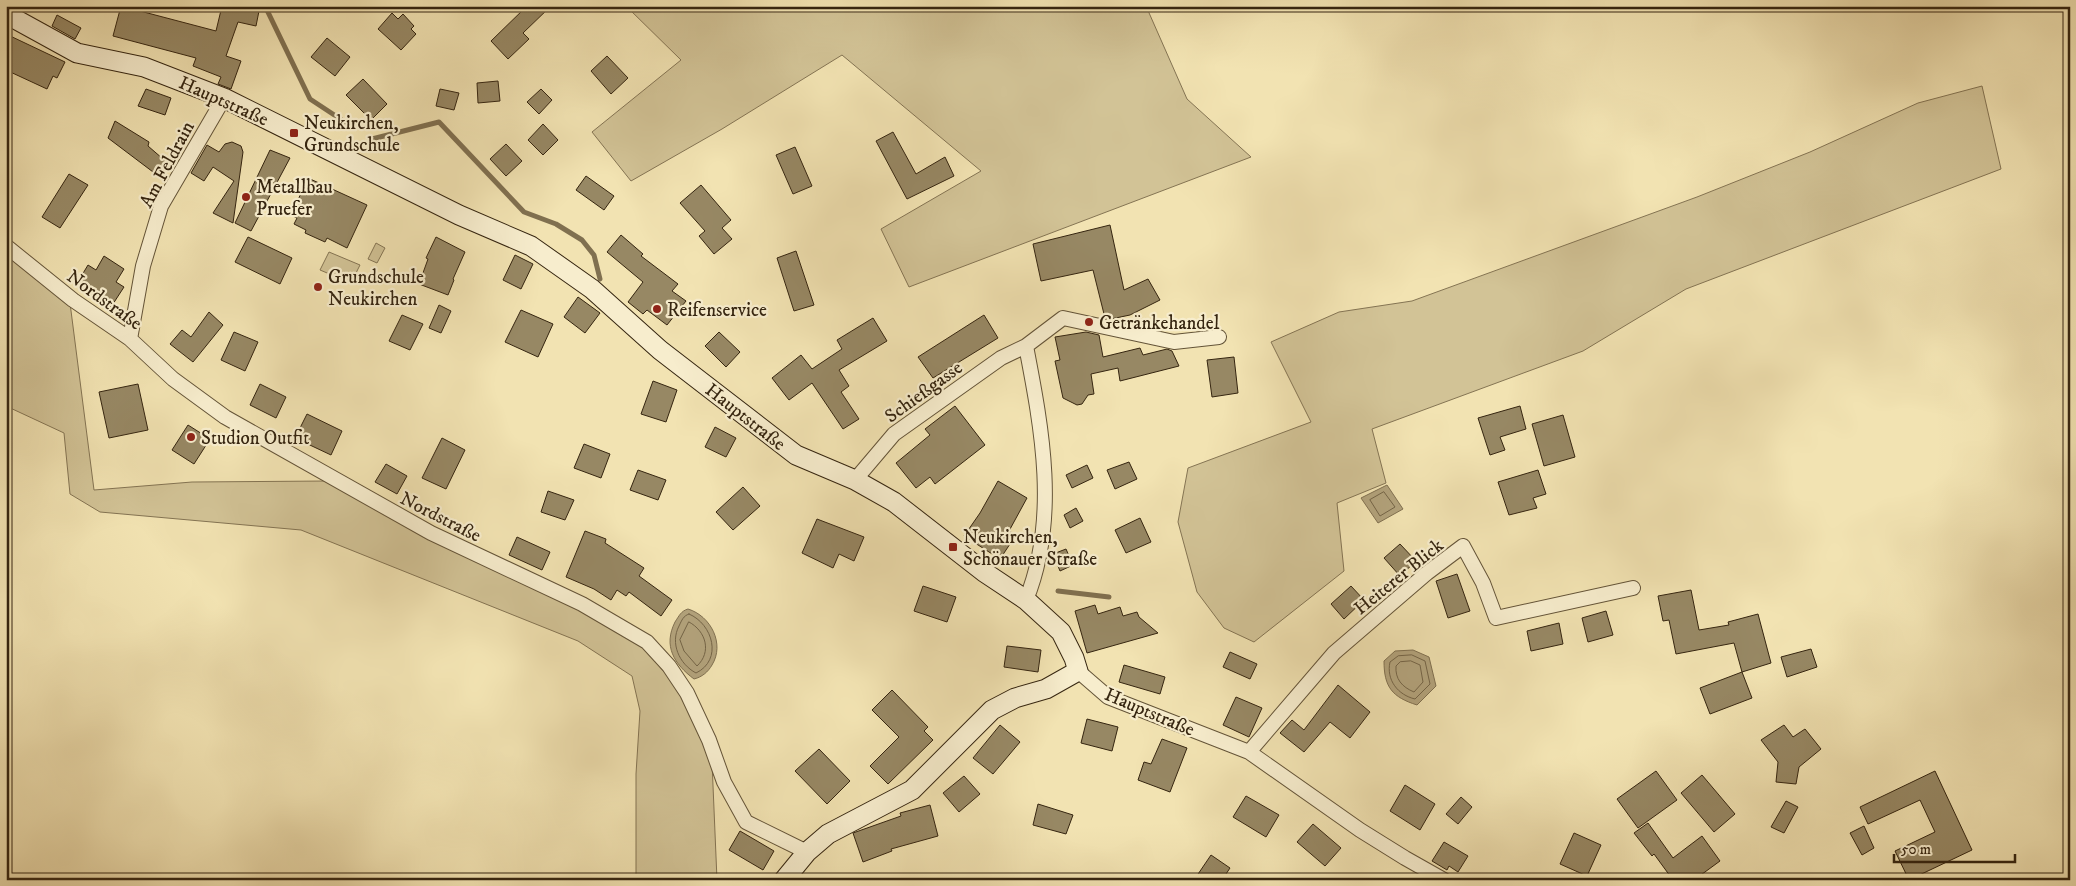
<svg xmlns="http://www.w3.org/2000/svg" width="2076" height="886" font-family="'IM FELL DW Pica',serif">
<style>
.green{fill:#d2c396;stroke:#847453}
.water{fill:#b2a27b;stroke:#807050}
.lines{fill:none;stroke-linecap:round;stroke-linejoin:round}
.shore{stroke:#746446;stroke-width:1}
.stream{stroke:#807050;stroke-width:5}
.building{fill:#978864;stroke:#352510}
.street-casing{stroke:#645438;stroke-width:16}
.secondary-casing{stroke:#352510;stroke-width:21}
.street{stroke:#f7edcd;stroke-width:14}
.secondary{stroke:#f7edcd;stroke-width:19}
.poi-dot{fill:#8f2418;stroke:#f7edcd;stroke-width:2}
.labels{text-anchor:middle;stroke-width:4.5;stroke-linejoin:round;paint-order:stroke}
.street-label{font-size:19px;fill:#352510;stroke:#f7edcd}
.poi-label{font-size:19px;fill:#352510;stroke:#f7edcd;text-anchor:start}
</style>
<rect width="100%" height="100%" fill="#f2e3b2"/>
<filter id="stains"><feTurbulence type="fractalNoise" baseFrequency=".004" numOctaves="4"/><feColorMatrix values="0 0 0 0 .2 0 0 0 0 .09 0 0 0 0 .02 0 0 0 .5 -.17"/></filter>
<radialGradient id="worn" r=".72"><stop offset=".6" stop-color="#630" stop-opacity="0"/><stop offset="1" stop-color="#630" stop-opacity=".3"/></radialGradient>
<path class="green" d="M626 6H1146L1187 99 1251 157 909 287 881 229 981 171 842 55 722 129 631 181 592 132 681 60Z
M1982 86 2001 169 1686 289 1583 351 1372 429 1386 483 1337 503 1344 571 1254 642 1224 628 1197 592 1178 522 1188 468 1311 422 1271 342 1339 312 1412 301 1697 197 1810 152 1918 103Z
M376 243 385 248 377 263 368 259Z
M329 252 360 265 351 283 320 270Z
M6 253 70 303 94 490 192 482 327 481 579 606 643 647 683 694 712 762 717 880H636V774L640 711 632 676 578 641 301 530 100 512 70 494 64 433 6 406Z"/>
<path class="water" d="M1387 485 1403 509 1378 523 1361 498Z
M688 609C711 616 725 644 712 665 708 672 702 677 694 679 674 664 663 646 675 622 679 616 681 611 688 609Z
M1413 650 1429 657 1436 686 1417 705C1392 697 1384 687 1384 661L1395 651Z"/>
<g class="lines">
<path class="shore" d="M1384 492 1395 507 1380 516 1370 500Z
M689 614C713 624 723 660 696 673 679 664 670 643 679 626 682 620 683 616 689 614Z
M689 622C706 631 712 652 697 666L684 651 680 640Z
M1412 655 1425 661 1430 684 1415 699C1398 695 1386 680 1390 662L1398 656Z
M1411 661 1420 665 1423 682 1414 692C1402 687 1395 679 1396 666L1400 662Z"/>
<path class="stream" d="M265 6 310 99 351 126
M372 139 439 122 524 212 556 224 582 240 594 255 600 279
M1058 591 1109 597"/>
</g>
<path class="building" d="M121 6 216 31 222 6H260L256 26 238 22 226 56 241 61 231 89 218 84 221 77 193 66 196 58 113 36Z
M527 6H551L523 33 529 39 508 59 491 41Z
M392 13 398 19 403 14 414 26 411 29 416 34 401 50 378 29Z
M57 15 81 28 75 39 52 26Z
M6 34 65 62 57 78 53 76 47 89 6 70Z
M327 38 350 57 335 76 311 57Z
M607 56 628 78 611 94 591 71Z
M363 79 387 104 371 120 346 95Z
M498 81 500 101 478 103 477 83Z
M146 89 171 98 165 115 138 106Z
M440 89 459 93 454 110 436 106Z
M541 89 552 100 539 114 527 102Z
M115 121 149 142 148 146 170 165 161 178 108 138Z
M543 124 558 140 543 155 528 140Z
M893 132 916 174 945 157 954 176 907 199 876 141Z
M232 142 241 146 243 152 233 223 213 213 234 181 213 167 204 181 191 173 207 145 219 152 225 144Z
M506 144 522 161 506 176 490 159Z
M795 147 812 186 793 194 776 155Z
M270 150 290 158 251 231 235 223Z
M69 174 88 185 60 228 42 217Z
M586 176 614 196 604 210 576 190Z
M308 178 367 205 347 248 327 238 325 242 305 233 306 230 294 224 297 218 291 215Z
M701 185 731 220 722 228 732 239 714 254 699 236 705 231 680 203Z
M1110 225 1124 290 1148 279 1160 300 1130 315 1111 319 1105 318 1093 270 1041 281 1033 244Z
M621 235 643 254 641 256 678 284 672 291 686 301 667 325 647 310 643 314 628 302 643 282 607 252Z
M248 237 292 258 280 284 235 262Z
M436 237 465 252 453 279 454 280 448 295 419 284 428 259 426 258Z
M796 251 814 305 794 311 777 258Z
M515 255 533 264 521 289 503 280Z
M104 256 124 269 116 282 124 287 111 307 76 285 88 265 96 270Z
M578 297 600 313 585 333 564 317Z
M439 305 451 311 441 333 429 328Z
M521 310 553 324 538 357 505 342Z
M209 312 223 325 193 362 170 344 182 330 191 337Z
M402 315 423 324 410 350 389 341Z
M984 315 998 338 933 378 918 357Z
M873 318 887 341 839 370 849 386 841 392 859 419 843 429 812 383 789 400 772 378 801 355 812 369 842 349 837 340Z
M234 332 258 342 245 371 221 360Z
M719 332 740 352 726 367 705 346Z
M1086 332 1099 335 1103 357 1140 348 1143 355 1167 349 1172 351 1179 366 1120 381 1118 368 1091 374 1094 394 1088 395 1082 404 1077 405 1063 398 1055 361 1060 360 1055 337Z
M1234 357 1238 393 1212 397 1207 360Z
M653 381 677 390 666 422 641 414Z
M138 384 148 430 109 438 99 392Z
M260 384 286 397 276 418 250 405Z
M955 406 985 445 935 484 930 477 916 488 896 463 930 435 925 429Z
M1520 406 1526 429 1500 437 1505 450 1490 455 1478 418Z
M307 414 342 431 331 455 295 438Z
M1563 415 1575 457 1544 466 1532 424Z
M188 425 210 439 194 464 172 450Z
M715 427 736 438 726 457 705 447Z
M442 438 465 450 446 489 422 478Z
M584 444 610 454 601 478 574 468Z
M1129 462 1137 479 1115 489 1107 470Z
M386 464 407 476 397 494 375 482Z
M1087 465 1093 478 1072 488 1066 475Z
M638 470 666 480 658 500 630 490Z
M1538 470 1546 494 1533 498 1537 508 1509 515 1498 482Z
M998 481 1027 498 1009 531 1016 535 1000 559 964 536 980 513Z
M743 487 760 506 733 530 716 512Z
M548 491 574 500 565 520 541 512Z
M1076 508 1083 521 1070 528 1064 515Z
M1140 518 1151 542 1126 553 1115 530Z
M817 519 864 537 854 561 839 554 833 568 802 553Z
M585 531 606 539 605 543 644 568 639 576 672 600 661 616 629 592 626 596 617 590 611 600 594 589 566 577Z
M517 537 550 552 542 570 509 555Z
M1400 544 1416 561 1400 576 1384 558Z
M1066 549 1073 565 1060 571 1053 554Z
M1457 574 1470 611 1448 618 1436 581Z
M923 586 956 597 947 622 914 611Z
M1351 586 1364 600 1344 619 1331 604Z
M1691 590 1699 630 1729 625 1728 622 1758 614 1771 663 1742 672 1734 643 1676 654 1669 620 1663 621 1658 596Z
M1095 605 1098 614 1120 607 1123 616 1137 612 1139 617 1158 633 1087 653 1075 611Z
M1606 611 1613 635 1588 642 1582 618Z
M1559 623 1563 644 1531 651 1527 631Z
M1007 646 1041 650 1038 672 1004 667Z
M1811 649 1817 667 1787 677 1781 657Z
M1230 652 1257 664 1250 679 1223 667Z
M1124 665 1165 677 1160 694 1119 682Z
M1742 672 1752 698 1710 714 1700 688Z
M1338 685 1370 712 1350 738 1330 722 1304 752 1280 733 1292 720 1304 730Z
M892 690 928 727 924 731 933 740 888 784 870 766 899 737 872 710Z
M1236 697 1262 708 1249 737 1223 725Z
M1087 719 1118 727 1112 751 1081 743Z
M1000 725 1020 742 993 774 973 758Z
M1784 725 1793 737 1805 729 1821 749 1799 767 1796 784 1776 782 1778 762 1761 740Z
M1162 739 1187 748 1170 792 1138 780 1144 762 1151 764Z
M819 749 850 781 827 804 795 771Z
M1656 771 1677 800 1638 828 1617 799Z
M1935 771 1972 850 1909 880 1895 851 1935 832 1920 800 1868 824 1860 807Z
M1702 775 1735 814 1714 832 1681 793Z
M964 776 980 794 959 812 943 793Z
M1405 785 1435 804 1420 830 1390 811Z
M1246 796 1279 815 1266 837 1233 817Z
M1461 797 1472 807 1458 824 1446 814Z
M1786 801 1798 807 1784 833 1771 827Z
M1038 804 1073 815 1066 834 1033 825Z
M930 805 938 836 891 849 892 851 863 862 853 833 901 816 900 813Z
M1648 823 1673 858 1702 836 1720 861 1694 880H1673L1654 854 1652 856 1634 833Z
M1313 824 1341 848 1325 866 1297 842Z
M1864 826 1874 848 1862 855 1850 833Z
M740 831 774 851 763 870 729 850Z
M1574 833 1601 845 1587 876 1560 864Z
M1444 842 1468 856 1458 872 1449 866 1447 870 1432 861Z
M1211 855 1230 868 1222 880H1194Z"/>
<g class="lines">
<defs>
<path id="street" d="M6 246 73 300 130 339 173 379 225 417 431 533 582 604 647 642 669 666 687 693 709 740 724 782 746 822 807 852
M130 339 143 266 161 206 224 98
M855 480 894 434 1001 358 1026 346 1063 318 1174 342 1219 337
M1026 600C1059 519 1042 429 1026 346
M1078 671 1108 697 1249 752 1360 830 1405 858 1444 880
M1249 752 1334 653 1427 573 1463 546 1483 583 1496 618 1633 588"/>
<path id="secondary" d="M6 14 77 53 144 67 224 98 459 215 531 246 592 289 660 350 796 455 855 480 894 502 984 572 1026 600 1061 632 1074 658 1078 671 1046 689 1015 698 992 710 912 790 828 834 807 852 784 880"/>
</defs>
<use href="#street" class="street-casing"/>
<use href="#secondary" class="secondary-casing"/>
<use href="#street" class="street"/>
<use href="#secondary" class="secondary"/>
</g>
<g class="poi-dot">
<rect x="289" y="128" width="10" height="10" rx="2.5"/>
<circle cx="246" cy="197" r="5"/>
<circle cx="318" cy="287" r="5"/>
<circle cx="657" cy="309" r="5"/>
<circle cx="1089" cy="322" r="5"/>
<circle cx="191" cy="437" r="5"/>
<rect x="948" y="542" width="10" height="10" rx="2.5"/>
</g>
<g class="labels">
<g class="street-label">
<text transform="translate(224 100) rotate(24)" y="7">Hauptstraße</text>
<text transform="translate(166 164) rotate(-62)" y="7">Am Feldrain</text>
<text transform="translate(105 299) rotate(36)" y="7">Nordstraße</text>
<text transform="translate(923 391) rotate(-36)" y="7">Schießgasse</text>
<text transform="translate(746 416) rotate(38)" y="7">Hauptstraße</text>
<text transform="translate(441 516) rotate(27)" y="7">Nordstraße</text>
<text transform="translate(1398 576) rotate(-39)" y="7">Heiterer Blick</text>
<text transform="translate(1150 711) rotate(23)" y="7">Hauptstraße</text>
</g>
<g class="poi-label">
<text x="304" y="129">Neukirchen,<tspan x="304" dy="22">Grundschule</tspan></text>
<text x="256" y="193">Metallbau<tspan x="256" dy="22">Pruefer</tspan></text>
<text x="328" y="283">Grundschule<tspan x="328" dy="22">Neukirchen</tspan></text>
<text x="667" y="316">Reifenservice</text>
<text x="1099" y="329">Getränkehandel</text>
<text x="201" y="444">Studion Outfit</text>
<text x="963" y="543">Neukirchen,<tspan x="963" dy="22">Schönauer Straße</tspan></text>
</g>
</g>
<rect width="2076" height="886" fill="none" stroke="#f2e3b2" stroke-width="25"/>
<rect x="8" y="8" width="2061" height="871" fill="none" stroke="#352510" stroke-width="2.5"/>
<rect x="12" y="12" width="2051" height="861" fill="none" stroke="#352510"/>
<path d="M1894 854v8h121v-8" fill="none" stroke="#352510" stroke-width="2.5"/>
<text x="1901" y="854" font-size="15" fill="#352510" stroke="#f7edcd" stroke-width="4" paint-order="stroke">50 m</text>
<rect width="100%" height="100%" filter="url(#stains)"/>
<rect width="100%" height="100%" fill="url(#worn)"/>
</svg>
